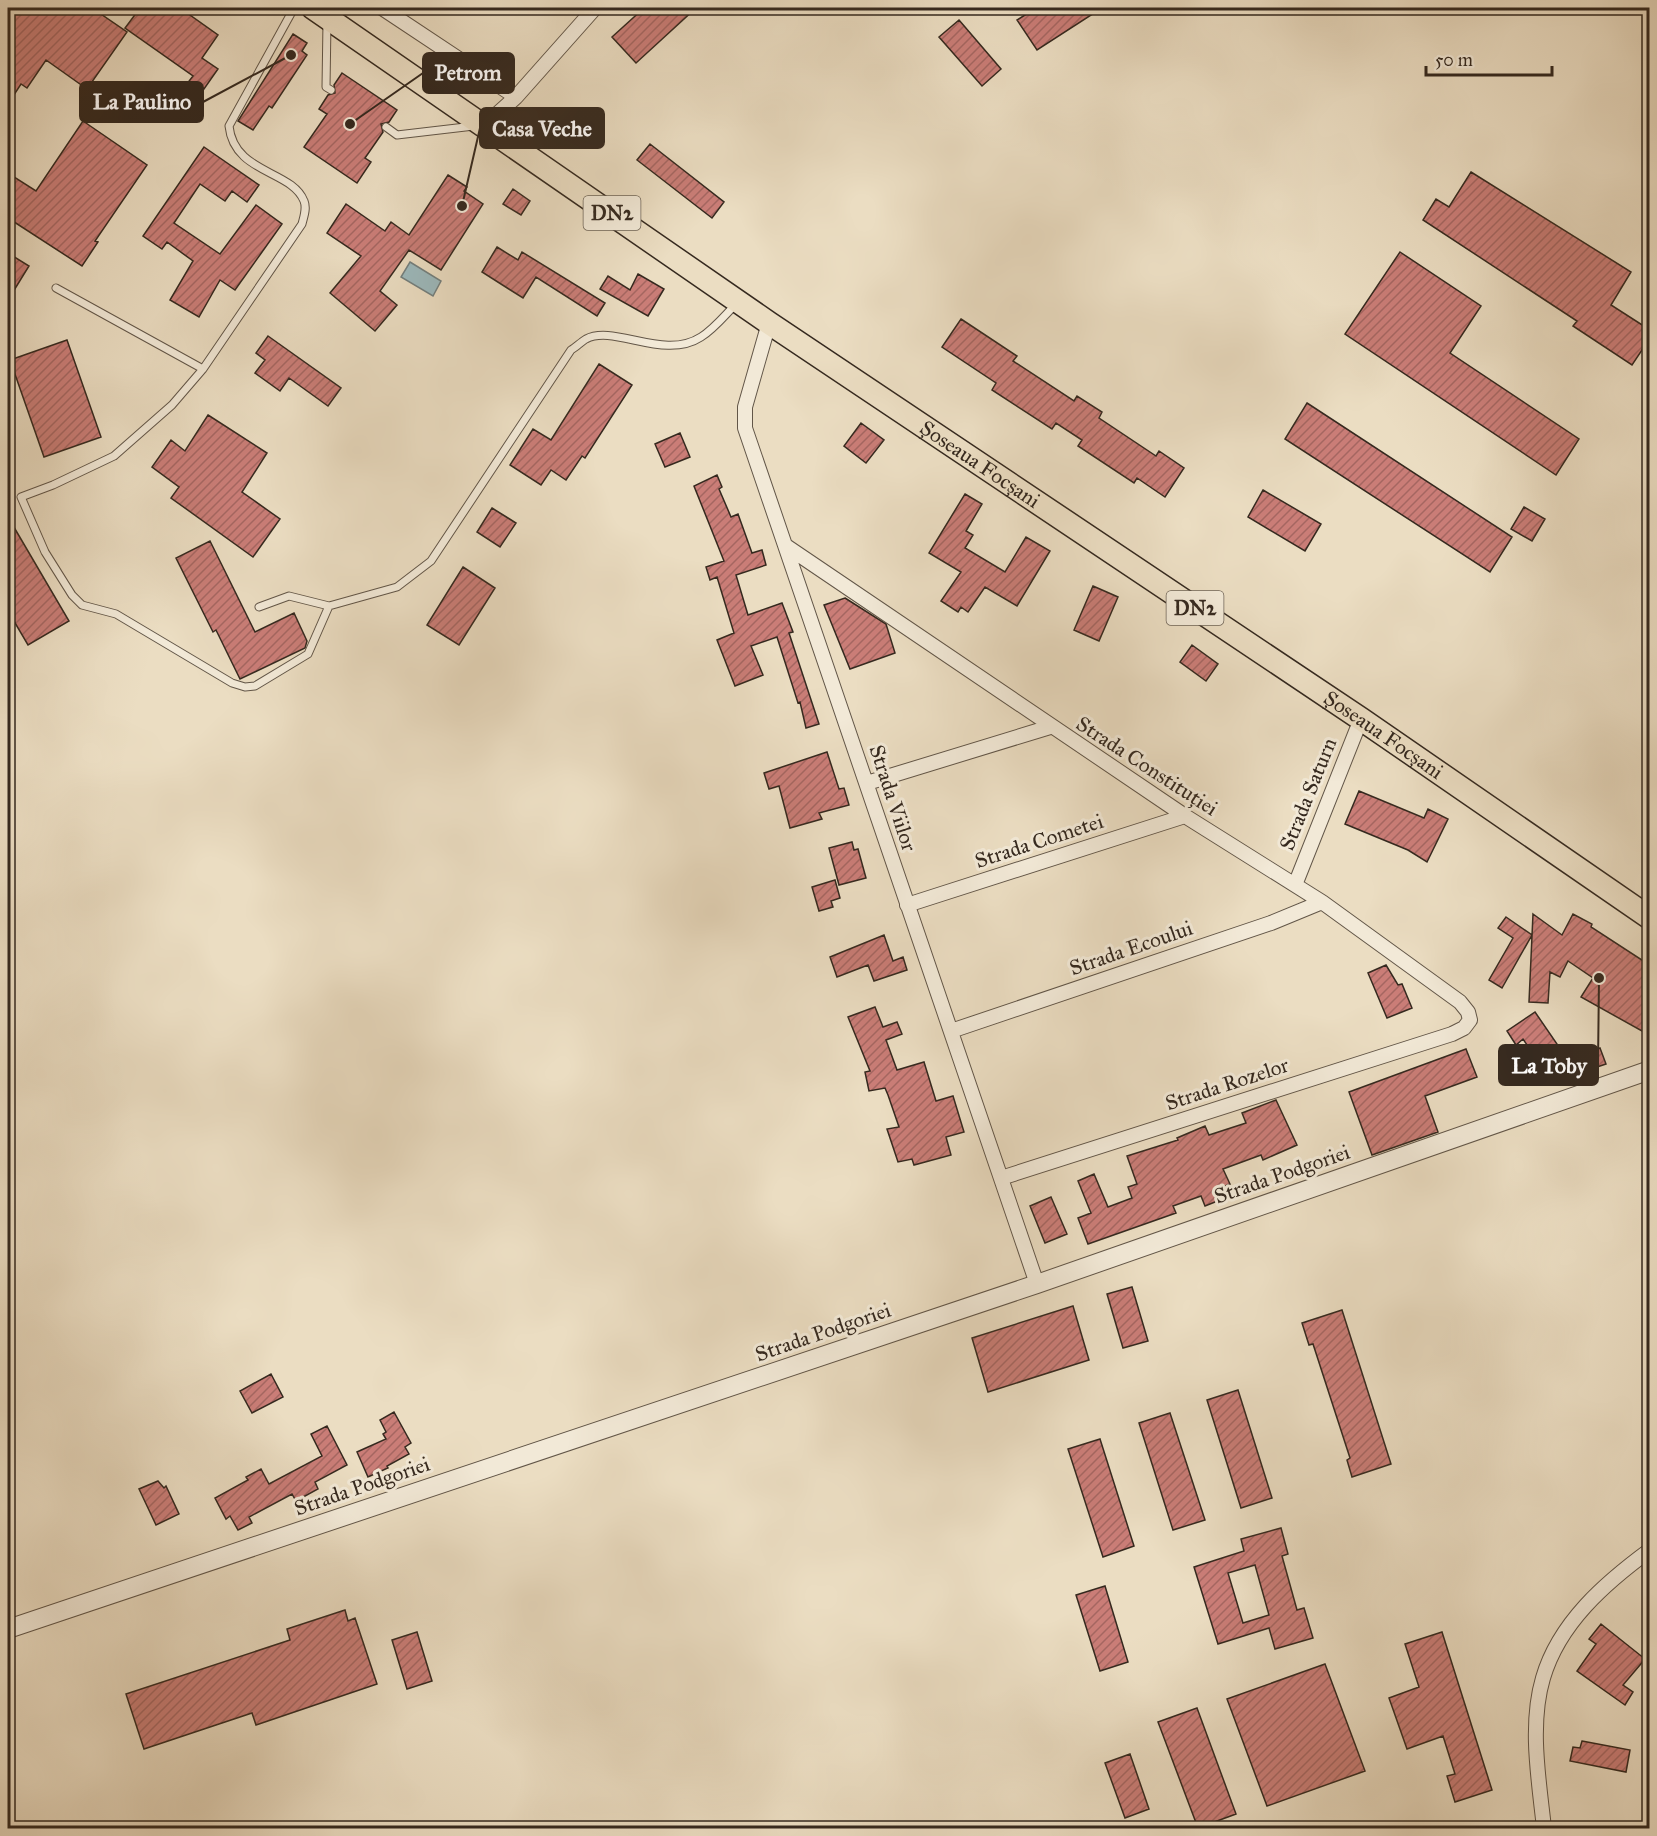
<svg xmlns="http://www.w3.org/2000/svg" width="1657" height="1836" font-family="'IM FELL Great Primer',serif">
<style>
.water{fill:#9cb9bd;stroke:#737f7e;stroke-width:1.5}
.building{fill:url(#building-hatch);stroke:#35291f;stroke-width:1.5;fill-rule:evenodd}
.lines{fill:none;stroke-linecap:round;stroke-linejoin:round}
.service-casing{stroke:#625648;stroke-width:9}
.minor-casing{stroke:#625648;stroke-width:16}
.tertiary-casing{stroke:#625648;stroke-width:20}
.primary-casing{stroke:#35291f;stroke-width:25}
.service{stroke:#f2e9d7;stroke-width:7}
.minor{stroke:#f2e9d7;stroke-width:14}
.tertiary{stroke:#f2e9d7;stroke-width:18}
.primary{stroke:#ebddc2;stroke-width:22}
.labels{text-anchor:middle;stroke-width:6;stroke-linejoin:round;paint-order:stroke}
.shield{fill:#f2e9d7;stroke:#6e6356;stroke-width:1.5}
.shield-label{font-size:20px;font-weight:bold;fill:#35291f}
.street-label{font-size:21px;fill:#35291f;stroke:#f2e9d7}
.leader{fill:none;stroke:#35291f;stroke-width:2}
.callout-dot{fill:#35291f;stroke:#f2e9d7;stroke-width:2}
.callout{fill:#35291f;stroke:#35291f;stroke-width:2}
.callout-label{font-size:22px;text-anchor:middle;font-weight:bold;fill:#fff}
</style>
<defs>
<pattern id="building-hatch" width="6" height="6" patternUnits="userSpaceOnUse" patternTransform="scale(1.5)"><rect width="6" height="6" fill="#ca7d77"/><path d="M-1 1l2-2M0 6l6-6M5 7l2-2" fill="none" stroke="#a56661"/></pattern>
</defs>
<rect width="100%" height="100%" fill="#ebddc2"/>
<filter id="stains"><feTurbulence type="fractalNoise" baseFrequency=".00333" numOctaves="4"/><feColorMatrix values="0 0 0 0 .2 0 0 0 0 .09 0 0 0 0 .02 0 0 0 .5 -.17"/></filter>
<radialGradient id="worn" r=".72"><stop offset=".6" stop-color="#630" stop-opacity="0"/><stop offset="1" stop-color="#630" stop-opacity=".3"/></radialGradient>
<path class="water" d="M410 262 441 281 433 296 401 277Z"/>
<path class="building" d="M8 8H92L127 32 87 89 46 60 27 88 21 84 8 104V48L13 40 8 36Z
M140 8H180L218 35 202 58 218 69 197 99 183 89 193 76 125 28Z
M644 8H696L636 63 612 37Z
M1036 8H1102L1037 50 1017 20Z
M959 20 1001 69 982 86 939 37Z
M293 34 307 43 302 51 307 55 272 108 269 106 253 130 238 121Z
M342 73 397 110 389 122 381 124 383 132 365 158 371 162 357 183 304 147 327 114 319 109 328 95 335 93 334 85Z
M83 121 147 165 95 241 98 242 82 266 8 218V173L36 191Z
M650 144 724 202 712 218 637 160Z
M204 147 259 185 247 202 232 191 225 201 200 184 174 223 220 254 256 205 282 224 235 290 220 280 199 317 170 300 193 261 167 242 162 249 143 236Z
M1471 172 1631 272 1611 305 1650 330V338L1632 365 1573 326 1577 321 1423 220 1436 199 1449 207Z
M448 175 467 187 464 191 483 204 441 270 409 250 380 291 397 305 375 331 330 293 361 256 327 233 346 204 385 231 391 222 409 235Z
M513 189 530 201 521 215 503 204Z
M497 247 518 260 522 252 605 303 597 316 536 277 523 298 482 272Z
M1400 252 1481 306 1450 353 1579 439 1556 475 1345 334Z
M8 253 29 266 8 300Z
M638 274 664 289 648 316 600 289 608 276 630 290Z
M961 319 1017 356 1013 361 1074 401 1077 396 1102 412 1099 418 1156 456 1159 451 1184 468 1165 497 1137 478 1134 483 1078 446 1082 440 1056 423 1052 429 992 390 996 383 942 347Z
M268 336 341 388 328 406 289 378 280 391 255 373 265 360 256 353Z
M67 340 101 437 44 457 10 360Z
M599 364 632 385 585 458 582 456 566 480 551 470 541 485 510 465 533 429 551 440Z
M1307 403 1512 537 1490 572 1285 439Z
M208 415 267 453 242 492 280 519 253 557 171 498 179 487 152 467 171 440 185 451Z
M861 423 884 440 866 463 844 446Z
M680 433 690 457 665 467 655 444Z
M717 475 722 487 719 489 731 517 738 514 752 553 762 550 766 565 736 575 748 615 782 603 793 632 789 633 819 724 806 728 800 702 798 703 777 637 751 646 763 675 735 686 717 640 734 633 717 577 710 580 706 567 724 561 694 486Z
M1263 490 1321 524 1305 551 1248 517Z
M965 494 982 504 966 531 973 535 965 548 1005 572 1026 537 1050 551 1017 606 985 587 968 612 961 607 958 612 941 601 961 572 929 553Z
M1524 507 1545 519 1532 541 1511 529Z
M492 508 516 523 500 547 477 532Z
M8 517 69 621 28 645 8 611Z
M210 541 255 632 294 613 307 641 305 648 240 679 216 630 213 632 176 558Z
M463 567 495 588 459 645 427 625Z
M1093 586 1118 597 1099 641 1074 630Z
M845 598 886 624 895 653 850 669 824 605Z
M1192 645 1218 664 1206 681 1180 662Z
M827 752 839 789 844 788 849 805 819 813 822 819 790 828 779 786 769 789 764 773Z
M1359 791 1424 818 1428 809 1448 819 1427 862 1408 850 1345 824Z
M852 842 854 850 858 849 866 878 839 885 829 848Z
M835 880 840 898 831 901 833 907 819 911 812 887Z
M1533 914 1562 935 1573 914 1592 924 1591 927 1645 962 1643 965 1650 970V1030L1644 1028 1642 1031 1581 997 1593 978 1568 961 1560 977 1550 972 1548 1003 1529 1002Z
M1506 917 1532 935 1502 988 1489 980 1513 938 1498 928Z
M884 935 893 961 903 957 907 970 874 981 868 965 837 977 830 957Z
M1386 965 1398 985 1402 984 1412 1008 1387 1018 1368 973Z
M875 1007 883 1027 897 1022 902 1034 886 1040 897 1070 924 1062 936 1101 953 1096 964 1132 946 1137 951 1155 914 1165 912 1159 898 1162 887 1129 899 1127 888 1095 885 1088 869 1091 865 1072 870 1071 848 1017Z
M1535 1012 1557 1044 1536 1058 1523 1039 1516 1045 1507 1031Z
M1600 1048 1606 1064 1588 1070 1583 1054Z
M1466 1049 1477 1077 1425 1096 1438 1132 1372 1155 1349 1092Z
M1276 1100 1297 1145 1263 1160 1261 1155 1223 1169 1230 1184 1221 1188 1225 1198 1205 1206 1201 1196 1173 1206 1176 1213 1088 1244 1078 1218 1091 1213 1078 1181 1094 1174 1108 1207 1132 1198 1128 1187 1137 1184 1127 1156 1178 1140 1177 1138 1205 1126 1209 1135 1246 1123 1242 1113Z
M1051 1197 1067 1234 1045 1243 1030 1206Z
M1132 1287 1148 1341 1123 1348 1107 1294Z
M1073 1306 1089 1360 988 1392 972 1338Z
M1342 1310 1391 1464 1352 1477 1347 1460 1350 1458 1313 1344 1309 1345 1302 1323Z
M271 1374 283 1397 252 1413 240 1391Z
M1238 1390 1272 1498 1241 1508 1207 1400Z
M394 1412 411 1443 405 1447 409 1454 387 1466 388 1468 368 1477 357 1452 386 1439 383 1434 386 1432 380 1420Z
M1170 1413 1205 1520 1173 1530 1139 1423Z
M327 1426 347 1465 315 1482 318 1489 296 1501 292 1494 249 1517 252 1523 238 1530 230 1516 226 1519 215 1498 248 1480 246 1477 261 1469 269 1484 322 1456 311 1434Z
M1100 1439 1134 1546 1103 1557 1068 1449Z
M158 1481 164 1488 166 1486 179 1514 156 1525 139 1489Z
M1281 1528 1288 1554 1282 1556 1297 1610 1304 1608 1313 1638 1275 1649 1269 1628 1218 1644 1194 1567 1244 1551 1241 1539ZM1255 1565 1269 1615 1243 1623 1228 1573Z
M1105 1586 1128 1662 1100 1671 1076 1595Z
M345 1610 348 1621 355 1618 377 1684 256 1725 252 1713 144 1749 126 1694 290 1640 287 1629Z
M1601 1624 1645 1659 1623 1685 1633 1692 1625 1705 1577 1671 1596 1644 1589 1639Z
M417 1632 432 1681 407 1689 392 1640Z
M1442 1632 1492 1790 1455 1802 1447 1776 1455 1774 1443 1736 1407 1749 1389 1698 1419 1687 1405 1644Z
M1325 1664 1365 1771 1267 1806 1227 1699Z
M1197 1708 1236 1814 1198 1828 1158 1722Z
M1582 1741 1630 1750 1626 1772 1570 1761 1573 1747 1580 1748Z
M1130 1754 1149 1809 1125 1818 1105 1763Z"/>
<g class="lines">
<defs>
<path id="service" d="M294 8 229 126C234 174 292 170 304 201 307 208 304 216 302 224L203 369 172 405 114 456 53 485 21 497 45 552 72 595 82 605 116 614 232 683 245 687 255 686 308 654 329 606 397 587 431 561 571 350C576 347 581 342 586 339 614 324 664 361 701 337 714 329 725 315 736 304
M327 22 326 87 331 90
M386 127 397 135 474 126
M56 288 203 369
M259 607 289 596 329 606"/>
<path id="minor" d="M382 8 516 97
M485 125 516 97 595 8
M769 323 745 407V428L1037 1284
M786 546 1185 816 1322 902 1460 1002 1468 1012 1470 1020 1464 1028 1452 1034 1001 1178
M867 783 1050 727
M1295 885 1361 719
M907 905 1185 816
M951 1031 1271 923 1322 902
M1544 1828C1539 1781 1529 1725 1543 1678 1559 1623 1605 1583 1650 1550"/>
<path id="tertiary" d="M8 1629 1037 1284 1650 1070"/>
<g id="primary">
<path id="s1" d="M313 8 769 323 1361 719 1650 918"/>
</g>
</defs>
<use href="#service" class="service-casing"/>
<use href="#minor" class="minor-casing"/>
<use href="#tertiary" class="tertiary-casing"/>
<use href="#primary" class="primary-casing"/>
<use href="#service" class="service"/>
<use href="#minor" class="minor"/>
<use href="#tertiary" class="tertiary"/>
<use href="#primary" class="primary"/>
</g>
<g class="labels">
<g class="shield">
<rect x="583.5" y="196" width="57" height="34" rx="4.5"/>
<rect x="1166.5" y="591" width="57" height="34" rx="4.5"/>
</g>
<g class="shield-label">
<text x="612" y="220">DN2</text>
<text x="1195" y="615">DN2</text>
</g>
<g class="street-label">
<text dy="7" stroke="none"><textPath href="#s1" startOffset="808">Șoseaua Focșani</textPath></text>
<text dy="7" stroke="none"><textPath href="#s1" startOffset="1294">Șoseaua Focșani</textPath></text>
<text transform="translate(1147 766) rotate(33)" y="7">Strada Constituției</text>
<text transform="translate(1308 794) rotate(-68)" y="7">Strada Saturn</text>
<text transform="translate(893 798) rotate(72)" y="7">Strada Viilor</text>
<text transform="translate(1039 841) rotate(-18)" y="7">Strada Cometei</text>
<text transform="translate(1131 948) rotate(-19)" y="7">Strada Ecoului</text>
<text transform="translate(1227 1084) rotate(-18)" y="7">Strada Rozelor</text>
<text transform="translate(1282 1174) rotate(-19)" y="7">Strada Podgoriei</text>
<text transform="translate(823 1332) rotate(-19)" y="7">Strada Podgoriei</text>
<text transform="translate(362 1486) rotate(-19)" y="7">Strada Podgoriei</text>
</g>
</g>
<path class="leader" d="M350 124L423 73M291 55L203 102M462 206L480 128M1599 978L1598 1065"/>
<g class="callout-dot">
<circle cx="350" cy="124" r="6"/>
<circle cx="291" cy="55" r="6"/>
<circle cx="462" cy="206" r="6"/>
<circle cx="1599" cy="978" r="6"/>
</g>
<g class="callout">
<rect x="423" y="53" width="91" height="40" rx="6"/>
<rect x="80" y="82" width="123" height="40" rx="6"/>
<rect x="480" y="108" width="124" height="40" rx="6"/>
<rect x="1499" y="1045" width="99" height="40" rx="6"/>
</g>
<g class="callout-label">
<text x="468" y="80">Petrom</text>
<text x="142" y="109">La Paulino</text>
<text x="542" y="136">Casa Veche</text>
<text x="1549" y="1073">La Toby</text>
</g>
<rect width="1657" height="1836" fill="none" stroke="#ebddc2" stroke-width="30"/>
<rect x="9" y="9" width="1639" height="1818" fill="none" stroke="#35291f" stroke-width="3"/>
<rect x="15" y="15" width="1627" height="1806" fill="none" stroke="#35291f" stroke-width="1.5"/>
<path d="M1426 66v9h126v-9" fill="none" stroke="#35291f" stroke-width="3"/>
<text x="1435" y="66" font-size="18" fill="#35291f" stroke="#f2e9d7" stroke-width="4.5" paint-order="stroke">50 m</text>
<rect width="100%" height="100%" filter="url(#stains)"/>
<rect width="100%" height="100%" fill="url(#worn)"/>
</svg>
